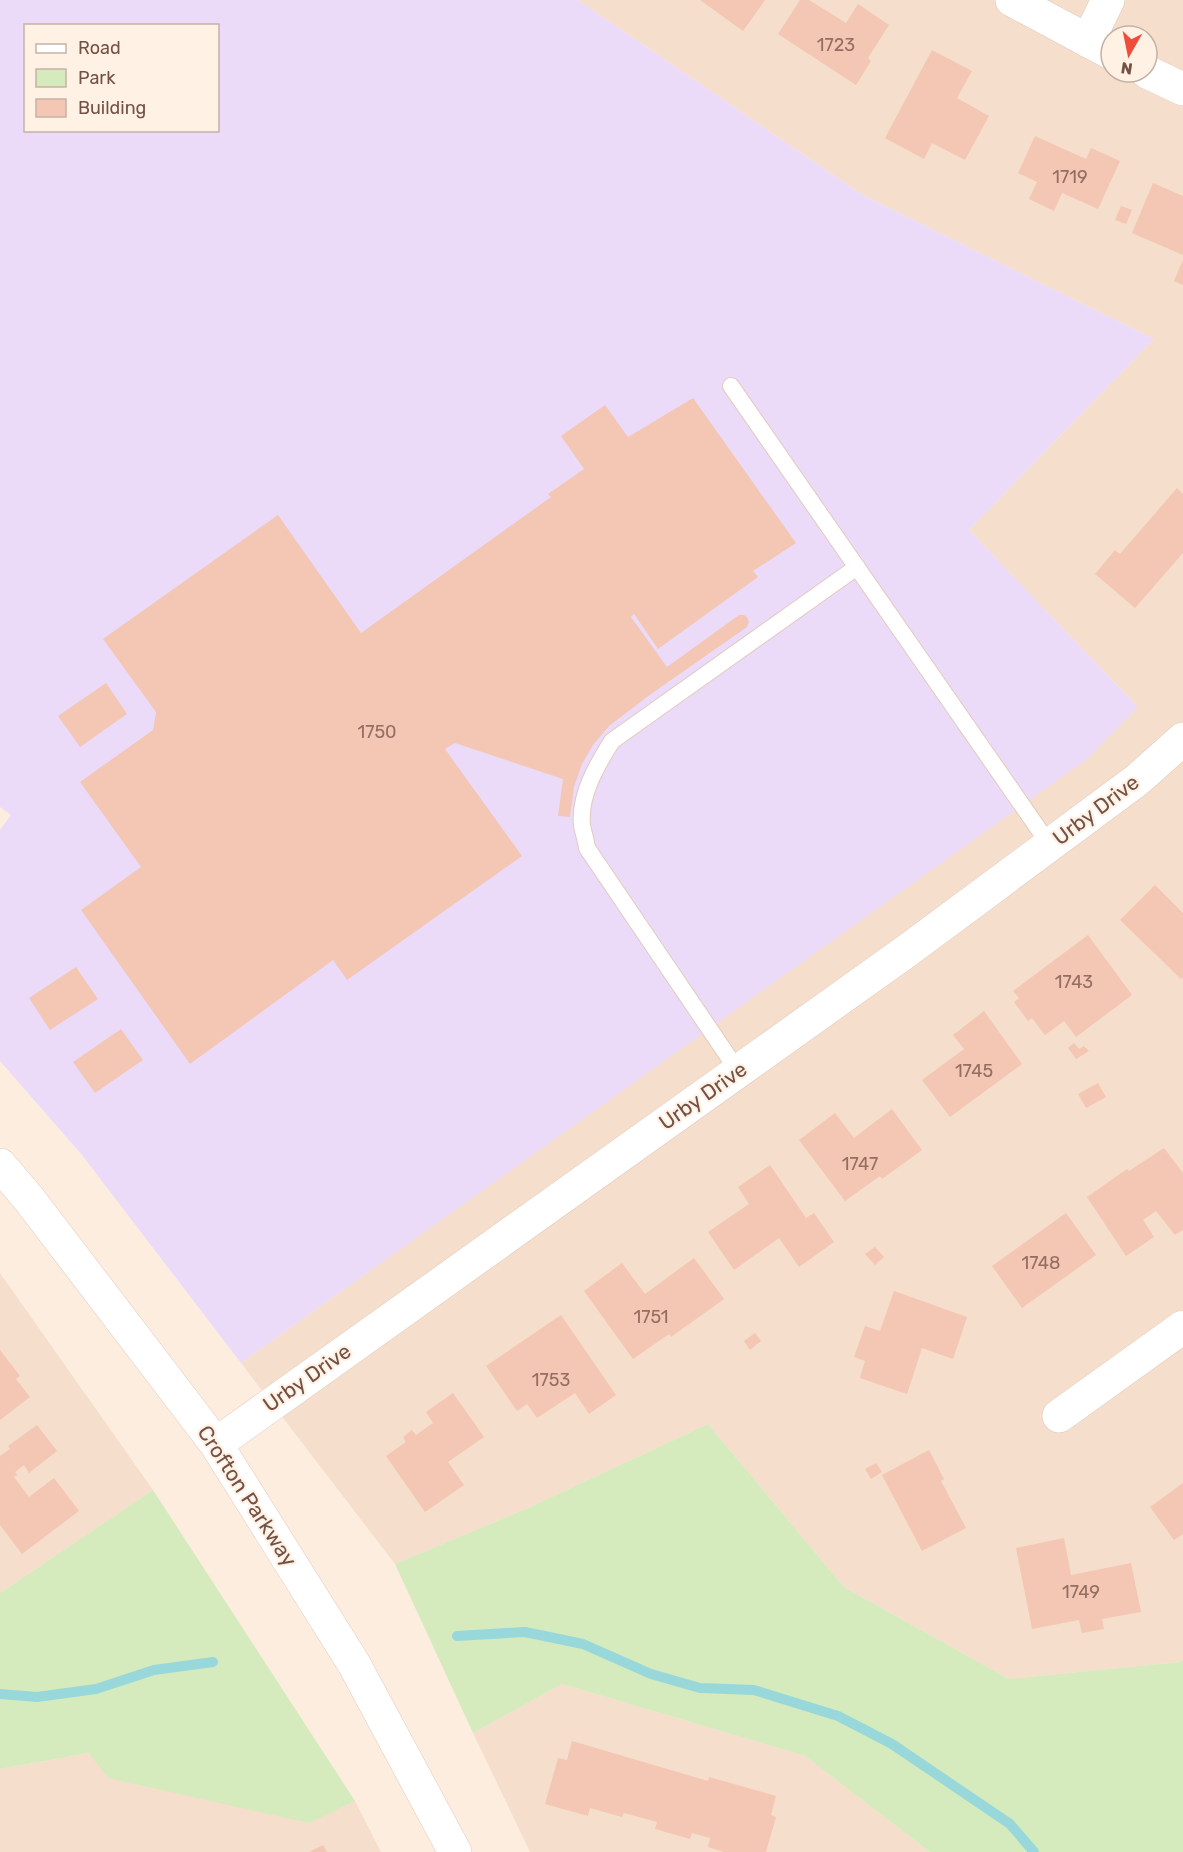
<svg xmlns="http://www.w3.org/2000/svg" width="1183" height="1852" font-family="Rubik,sans-serif">
<style>
.residential{fill:#f5decc;fill-rule:evenodd}
.education{fill:#ebdbf9;fill-rule:evenodd}
.green{fill:#d5ebbd}
.lines{fill:none;stroke-linecap:round;stroke-linejoin:round}
.stream{stroke:#98d8da;stroke-width:10}
.building{fill:#f4c6b4}
.service-casing{stroke:#e3cabd;stroke-width:18}
.minor-casing{stroke:#e3cabd;stroke-width:34}
.tertiary-casing{stroke:#e3cabd;stroke-width:34}
.service{stroke:#fff;stroke-width:16}
.minor{stroke:#fff;stroke-width:33}
.tertiary{stroke:#fff;stroke-width:33}
.labels{text-anchor:middle;stroke-width:4.5;stroke-linejoin:round;paint-order:stroke}
.number-label{font-size:18px;fill:#946e61}
.street-label{font-size:21px;fill:#745045;stroke:#fff2e5}
</style>
<rect width="100%" height="100%" fill="#fdedde"/>
<path class="residential" d="M578 0H1183V1660L1180 1662 1009 1679 844 1587 708 1424 528 1508 395 1564 241 1363 1086 759 1138 707 969 530 1154 339 861 194ZM1111 36H1147V72H1111Z
M0 1273 153 1490 0 1593Z
M562 1684 805 1756 930 1852H530L473 1733Z
M89 1753 308 1823 355 1801 381 1852H0V1769Z"/>
<path class="education" d="M0 0H578L861 194 1154 339 969 530 1138 707 1087 759 241 1363 82 1155 0 1061V830L11 815 0 807ZM26 26H218V130H26Z"/>
<path class="green" d="M708 1424 844 1587 1009 1679 1180 1662 1183 1660V1852H930L805 1756 562 1684 473 1733 395 1564 528 1508Z
M153 1490 355 1801 309 1823 108 1778 89 1753 0 1769V1593Z"/>
<g class="lines">
<path class="stream" d="M457 1636 525 1632 583 1644 651 1674 700 1688 754 1690 838 1716 892 1744 1010 1824 1034 1852
M0 1694 37 1697 96 1689 154 1670 213 1662"/>
</g>
<path class="building" d="M700 0H765L743 31Z
M800 0H809L846 23 858 4 889 25 868 58 871 61 856 85 778 34Z
M932 50 972 71 957 98 989 116 965 160 932 143 924 159 885 138Z
M1035 136 1086 159 1091 148 1120 161 1098 209 1062 193 1054 211 1029 199 1037 182 1018 173Z
M1153 183 1183 196V255L1132 233Z
M1121 206 1132 210 1126 224 1115 220Z
M1183 260V285L1174 281Z
M693 398 796 543 753 571 758 577 658 649 634 614 631 617 667 667 739 615H744L747 617 749 622 747 627 651 694 609 726 593 745 582 764 574 787 570 817 558 816 563 779 455 743 445 749 522 856 347 980 333 960 190 1064 81 910 141 867 80 782 153 730 156 712 103 639 278 515 361 633 551 497 548 494 584 469 561 436 568 431 605 405 628 437Z
M1177 488 1183 494V553L1135 608 1095 574 1115 550 1120 554Z
M106 683 127 714 80 747 58 716Z
M1155 885 1183 913V977L1181 979 1120 920Z
M1088 935 1132 995 1076 1037 1064 1021 1045 1035 1032 1018 1028 1021 1014 1002 1019 998 1013 991Z
M76 967 98 999 50 1030 29 998Z
M984 1011 1022 1064 950 1117 922 1080 964 1049 953 1035Z
M121 1029 143 1060 95 1093 73 1062Z
M1074 1043 1079 1049 1084 1046 1089 1051 1076 1059 1068 1048Z
M1098 1083 1106 1097 1086 1108 1078 1094Z
M892 1109 922 1150 882 1179 880 1176 845 1201 799 1140 835 1113 854 1138Z
M1164 1148 1183 1173V1230L1175 1235 1156 1211 1143 1220 1154 1237 1126 1256 1087 1197 1127 1169 1129 1171Z
M770 1165 806 1218 814 1213 834 1242 799 1267 779 1238 734 1270 708 1232 749 1204 738 1187Z
M1066 1213 1096 1255 1022 1308 992 1266Z
M875 1247 884 1257 875 1265 865 1254Z
M694 1258 724 1299 671 1337 669 1334 633 1359 584 1291 622 1263 645 1294Z
M894 1291 967 1317 953 1359 922 1348 907 1394 860 1378 865 1361 854 1357 865 1326 880 1331Z
M561 1315 616 1395 589 1414 575 1393 537 1418 527 1404 517 1411 486 1366Z
M755 1333 761 1341 750 1350 744 1341Z
M0 1350 20 1376 16 1379 30 1397 0 1420Z
M453 1393 484 1437 448 1462 464 1485 425 1512 386 1456 406 1442 403 1437 412 1430 416 1435 433 1423 426 1412Z
M37 1425 57 1451 29 1473 24 1465 15 1472 17 1475 14 1477 29 1497 54 1478 79 1511 22 1554 0 1525V1456L10 1449 8 1446Z
M929 1450 944 1479 941 1481 966 1528 922 1551 882 1475Z
M876 1463 882 1472 871 1479 865 1469Z
M1183 1483V1534L1174 1540 1150 1507Z
M1064 1538 1071 1575 1131 1563 1141 1612 1102 1619 1104 1629 1082 1633 1079 1620 1032 1629 1016 1548Z
M572 1741 708 1781 709 1777 776 1796 771 1815 776 1817 766 1852H724L708 1847 710 1838 692 1833 690 1839 655 1829 657 1822 624 1813 622 1817 590 1808 588 1816 545 1804 558 1758 567 1760Z
M323 1845 327 1852H309Z"/>
<g class="lines">
<defs>
<path id="service" d="M731 386 1049 844
M738 1071 587 848C586 840 583 832 582 825 579 795 597 765 612 741L857 567"/>
<path id="minor" d="M1012 0 1111 53
M1088 41 1108 0
M1147 72 1183 89
M1059 1416 1183 1327"/>
<path id="tertiary" d="M0 1165 29 1199 216 1444 354 1664 455 1852
M216 1444 908 950 1137 780 1183 739"/>
</defs>
<use href="#service" class="service-casing"/>
<use href="#minor" class="minor-casing"/>
<use href="#tertiary" class="tertiary-casing"/>
<use href="#service" class="service"/>
<use href="#minor" class="minor"/>
<use href="#tertiary" class="tertiary"/>
</g>
<g class="labels">
<g class="number-label">
<text x="836" y="51">1723</text>
<text x="1070" y="183">1719</text>
<text x="377" y="738">1750</text>
<text x="1074" y="988">1743</text>
<text x="974" y="1077">1745</text>
<text x="860" y="1170">1747</text>
<text x="1041" y="1269">1748</text>
<text x="651" y="1323">1751</text>
<text x="551" y="1386">1753</text>
<text x="1081" y="1598">1749</text>
</g>
<g class="street-label">
<text transform="translate(1096 810) rotate(-37)" y="7">Urby Drive</text>
<text transform="translate(703 1096) rotate(-35)" y="7">Urby Drive</text>
<text transform="translate(307 1378) rotate(-35)" y="7">Urby Drive</text>
<text transform="translate(247 1496) rotate(57)" y="7">Crofton Parkway</text>
</g>
</g>
<rect x="24" y="24" width="195" height="108" fill="#fff2e5" stroke="#c7b1a5" stroke-width="1.5"/>
<rect x="36" y="44" width="30" height="9" fill="#ffffff" stroke="#c7b1a5" stroke-width="1.5"/>
<text x="78" y="54" font-size="18" fill="#745045">Road</text>
<rect x="36" y="69" width="30" height="18" fill="#d5ebbd" stroke="#c7b1a5" stroke-width="1.5"/>
<text x="78" y="84" font-size="18" fill="#745045">Park</text>
<rect x="36" y="99" width="30" height="18" fill="#f4c6b4" stroke="#c7b1a5" stroke-width="1.5"/>
<text x="78" y="114" font-size="18" fill="#745045">Building</text>
<g transform="translate(1129 54) rotate(189)"><circle r="28" fill="#fff2e5" stroke="#c7b1a5" stroke-width="1.5"/>
<path d="M0-4.5L10 22L0 15L-10 22Z" fill="#ef4d3c"/>
<text y="-9" font-size="16" font-weight="bold" text-anchor="middle" fill="#745045">N</text>
</g>
</svg>
